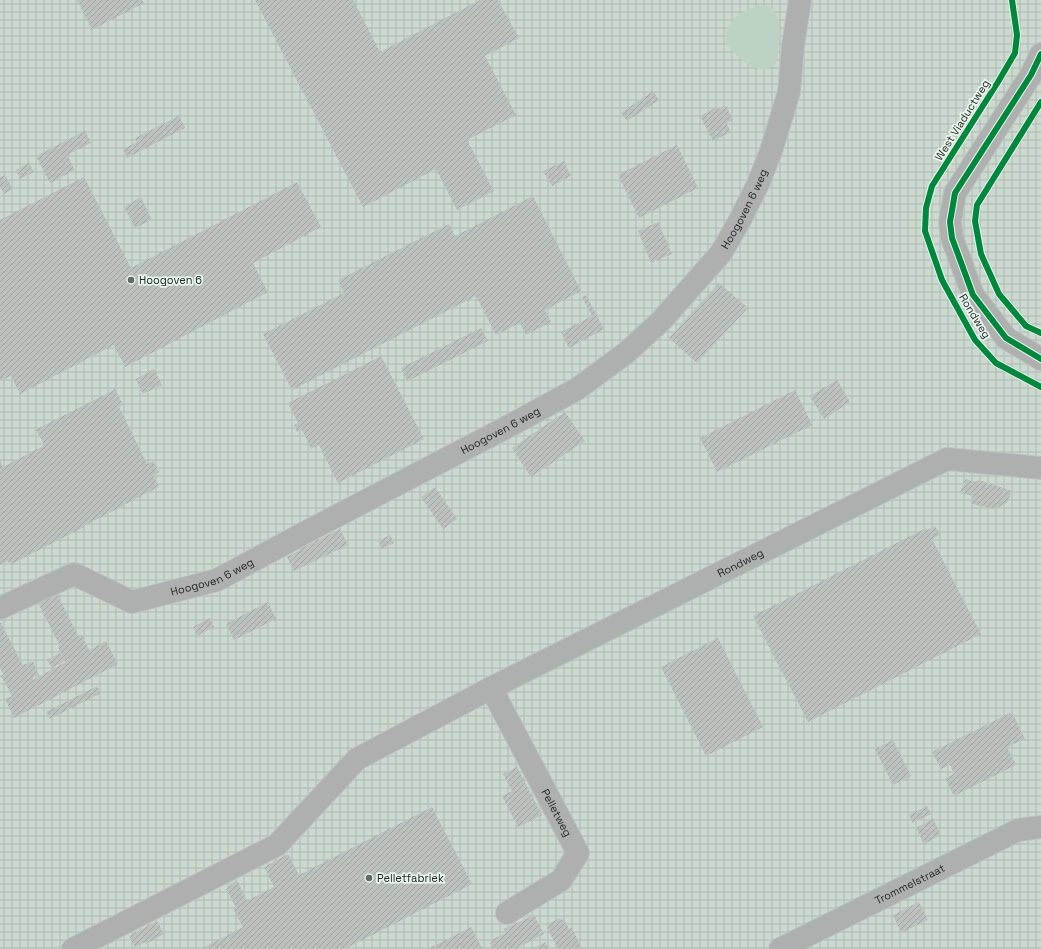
<svg xmlns="http://www.w3.org/2000/svg" width="1041" height="949" font-family="'Space Grotesk',sans-serif">
<style>
.industrial{fill:url(#industrial-grid)}
.grass{fill:#bcd3c4}
.building{fill:url(#building-hatch)}
.lines{fill:none;stroke-linecap:round;stroke-linejoin:round}
.minor-casing{stroke:#bdc2bf;stroke-width:24}
.minor{stroke:#aeb0af;stroke-width:22}
.cycleway-casing{stroke:#e8f5ec;stroke-width:8}
.cycleway{stroke:#00873e;stroke-width:6}
.poi-dot{fill:#646a66;stroke:#e8f5ec;stroke-width:1.5}
.labels{text-anchor:middle;stroke-width:3.5;stroke-linejoin:round;paint-order:stroke}
.street-label{font-size:11px;fill:#232825;stroke:#e8f5ec}
.poi-label{font-size:11px;fill:#232825;stroke:#e8f5ec;text-anchor:start}
</style>
<defs>
<pattern id="industrial-grid" width="8" height="8" patternUnits="userSpaceOnUse"><rect width="8" height="8" fill="#cbd9cf"/><path d="M0 4h8M4 0v8" fill="none" stroke="#aebab2"/></pattern>
<pattern id="building-hatch" width="6" height="6" patternUnits="userSpaceOnUse"><rect width="6" height="6" fill="#bcc1bd"/><path d="M-1 1l2-2M0 6l6-6M5 7l2-2" fill="none" stroke="#a1a6a2"/></pattern>
</defs>
<rect width="100%" height="100%" fill="#dee5e0"/>
<path class="industrial" d="M0 0H1041V949H0Z"/>
<path class="grass" d="M757 6C761 6 766 5 770 7 782 14 780 37 778 48 778 52 778 59 776 63 775 66 771 67 768 68 754 74 733 54 726 43 724 20 739 13 757 6Z"/>
<path class="building" d="M77 0H142L144 3 92 30Z
M255 0H353L380 52 480 0H498L519 38 485 56 516 115 467 140 494 191 457 210 436 169 363 207Z
M653 91 659 100 627 121 621 113Z
M726 106 733 120 726 123 731 132 713 141 700 116 717 107 719 109Z
M179 116 185 128 127 158 123 149 137 142 135 138Z
M85 131 91 143 67 155 75 170 50 183 36 156Z
M677 145 698 188 639 218 618 175Z
M564 161 571 176 552 186 543 171Z
M29 163 34 172 20 179 16 170Z
M5 175 13 189 4 194 0 187V177Z
M84 177 131 268 297 182 321 227 253 263 268 292 125 367 114 345 20 394 11 376 0 381V220Z
M533 196 581 291 545 310 551 322 526 335 520 323 496 335 476 296 292 390 263 334 344 293 338 280 360 269 449 224 455 236Z
M141 197 152 220 135 228 124 207Z
M658 222 672 254 651 263 638 231Z
M719 283 748 308 697 363 669 338Z
M586 295 604 329 569 348 561 332 592 316 582 297Z
M481 328 488 341 408 381H407L401 368Z
M381 356 424 439 338 483 319 445 311 449 302 430 297 432 294 425 298 423 288 403Z
M154 369 162 385 143 394 136 380H134Z
M837 380 850 402 824 419 810 396Z
M114 387 123 405 119 407 147 464 153 461 159 472 153 475 159 487 141 496 142 497 140 498 139 497 124 505V506L104 515V516L87 524 84 527 10 565 8 561 0 565V460L3 467 43 446 44 445 37 431H33L114 390Z
M795 390 812 425 717 472 700 438Z
M565 412 585 441 531 477 512 448Z
M965 479 975 482 979 480 1012 491 1007 503 995 509 972 504 973 496 960 493Z
M435 487 457 519 443 529 421 497Z
M935 526 940 535 932 539 981 634 808 722 753 616 926 528 927 530Z
M340 529 348 545 294 571 287 557 300 550 299 549Z
M390 535 394 543 382 549 378 541Z
M55 589 79 637 82 635 89 650 106 641 118 664 14 718 5 699 12 696 1 676 4 675 0 668V621L23 665 33 661 39 675 33 678V680L66 662 65 661 52 668 47 660 60 653 64 659 58 647 60 646 36 599Z
M268 602 276 619 234 640 226 624Z
M210 618 214 627 197 636 193 627Z
M718 638 763 727 706 756 661 667Z
M97 686 101 693 50 719 46 712Z
M1012 712 1025 739 1007 747 1016 765 954 796 945 778 954 774 950 765 941 769 932 752Z
M893 740 911 776 893 785 875 749Z
M517 767 542 815 518 827 502 796 512 791 503 774Z
M927 806 931 814 913 823 909 815Z
M432 807 472 884 345 949H201L243 927 233 909 236 908 226 889 237 880 247 901 274 887 264 867 288 854 299 875Z
M933 819 941 835 924 844 916 828Z
M919 902 928 920 901 933 893 915Z
M534 915 544 934 515 949H493L490 943 492 942 491 940 506 933 504 929Z
M560 918 561 920 564 919 569 929 572 928 582 949H558L547 928 549 926 548 924Z
M157 921 164 934 146 944 145 942 135 947 129 936Z
M471 927 482 948 480 949H428Z
M545 942 549 949H531L538 946Z"/>
<g class="lines">
<defs>
<g id="minor">
<path d="M1041 54 1031 75 955 193 950 222 952 238 973 295 1006 338 1041 359"/>
<path id="s1" d="M0 608 74 574 132 602 217 580 306 532 511 425 577 389 626 353 661 321 721 253 740 220 758 184 771 151 789 92 793 46 800 0"/>
<path id="s2" d="M491 688 578 853 561 880 507 913"/>
<path id="s3" d="M73 949 277 845 357 759 491 688 947 459 1041 468"/>
<path id="s4" d="M780 949 1018 830 1041 827"/>
</g>
</defs>
<use href="#minor" class="minor-casing"/>
<use href="#minor" class="minor"/>
<defs>
<path id="cycleway" d="M1012 0 1017 35 1015 53 998 82 932 186 926 208 925 231 942 280 975 340 996 363 1041 387
M1041 54 1031 75 955 193 950 222 952 238 973 295 1006 338 1041 359
M1041 102 977 205 975 221 981 254 999 294 1026 326 1041 333"/>
</defs>
<use href="#cycleway" class="cycleway-casing"/>
<use href="#cycleway" class="cycleway"/>
</g>
<g class="poi-dot">
<circle cx="131" cy="280" r="4"/>
<circle cx="369" cy="878" r="4"/>
</g>
<g class="labels">
<g class="street-label">
<text transform="translate(962 120) rotate(-58)" y="4">West Viaductweg</text>
<text dy="4" stroke="none"><textPath href="#s1" startOffset="890">Hoogoven 6 weg</textPath></text>
<text transform="translate(975 316) rotate(59)" y="4">Rondweg</text>
<text dy="4" stroke="none"><textPath href="#s1" startOffset="554">Hoogoven 6 weg</textPath></text>
<text dy="4" stroke="none"><textPath href="#s3" startOffset="777">Rondweg</textPath></text>
<text dy="4" stroke="none"><textPath href="#s1" startOffset="230">Hoogoven 6 weg</textPath></text>
<text dy="4" stroke="none"><textPath href="#s2" startOffset="141">Pelletweg</textPath></text>
<text dy="4" stroke="none"><textPath href="#s4" startOffset="145">Trommelstraat</textPath></text>
</g>
<g class="poi-label">
<text x="139" y="284">Hoogoven 6</text>
<text x="377" y="882">Pelletfabriek</text>
</g>
</g>
</svg>
